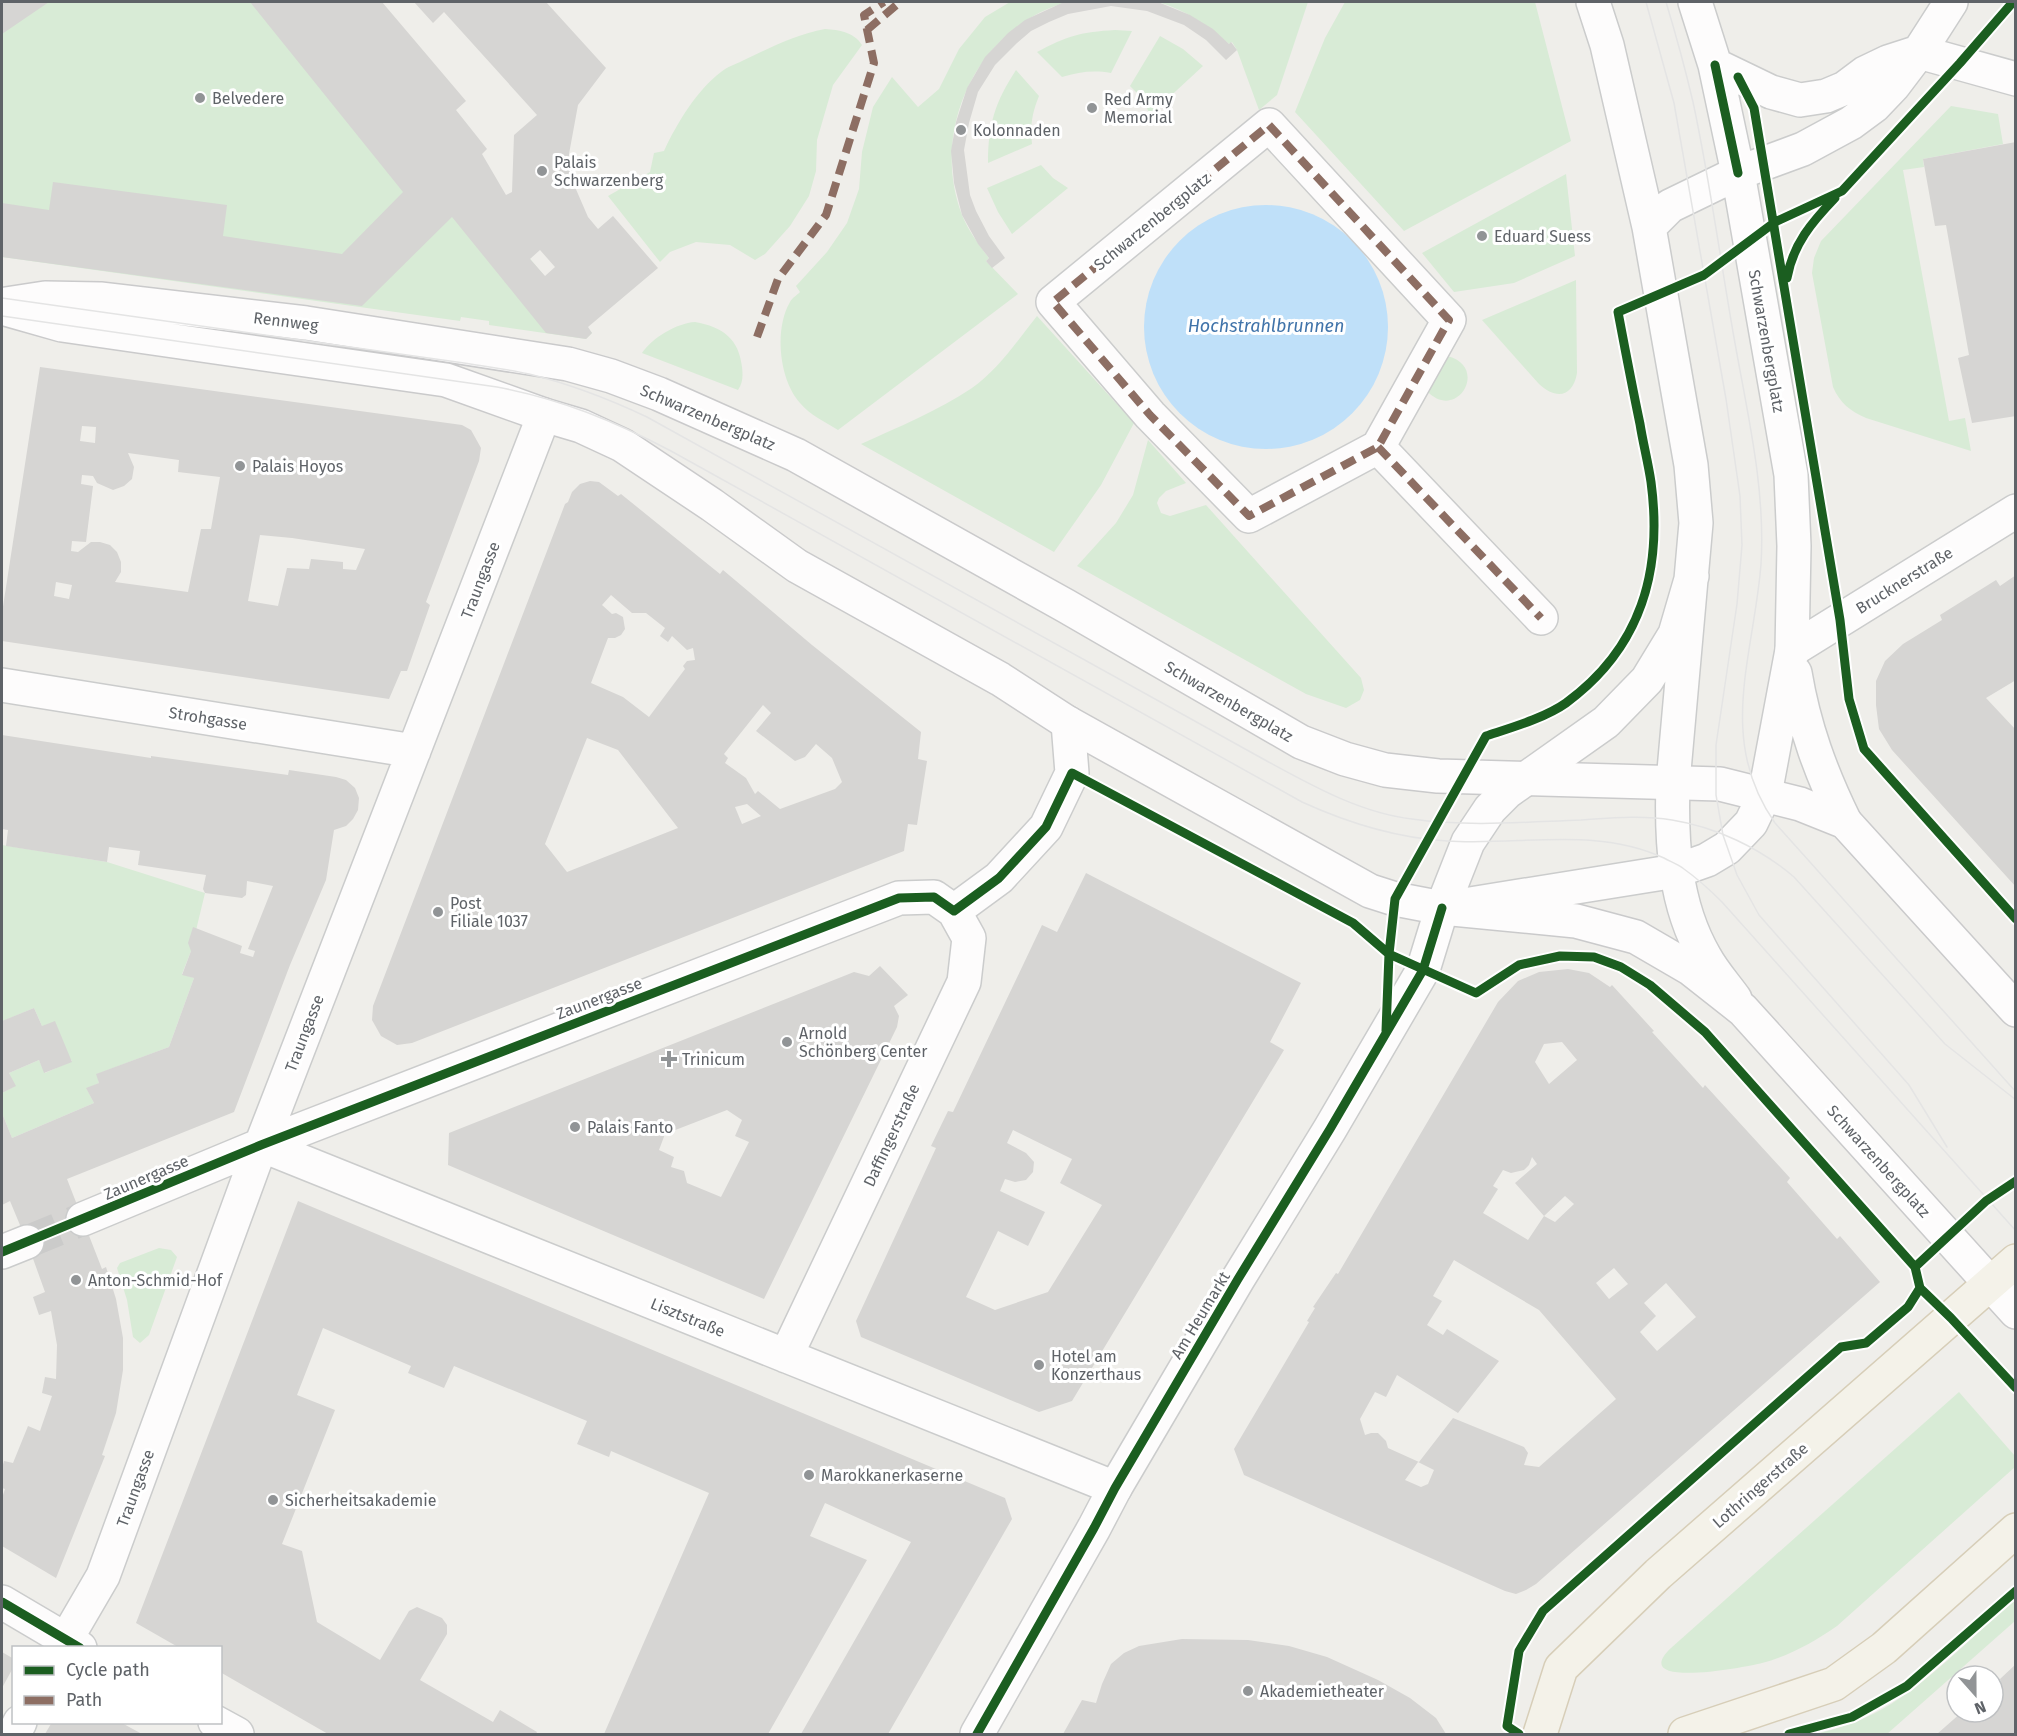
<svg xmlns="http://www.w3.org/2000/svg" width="2017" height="1736" font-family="'Fira Sans',sans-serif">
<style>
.green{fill:#d8ebd6}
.water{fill:#bfe0f9}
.building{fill:#d6d5d3;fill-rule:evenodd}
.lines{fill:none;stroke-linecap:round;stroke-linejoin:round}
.minor-tunnel{stroke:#cbcbca;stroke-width:33;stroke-dasharray:33 16;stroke-linecap:butt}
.pedestrian-casing{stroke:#cbcccc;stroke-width:36}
.minor-casing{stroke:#cbcccc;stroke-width:36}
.tertiary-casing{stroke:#cbcccc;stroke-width:36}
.secondary-casing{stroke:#cacacb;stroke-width:36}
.primary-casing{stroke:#d7ceb8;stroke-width:36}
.pedestrian{stroke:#fdfcfc;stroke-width:33}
.minor{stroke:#fdfcfc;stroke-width:33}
.tertiary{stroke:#fdfcfc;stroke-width:33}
.secondary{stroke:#fdfcfc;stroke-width:33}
.primary{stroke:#f4f2e9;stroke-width:33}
.tram{stroke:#e4e4e4;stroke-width:1.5}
.quiet{stroke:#8d6e63;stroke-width:8;stroke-dasharray:15 8;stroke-linecap:butt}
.cycleway-casing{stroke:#fff;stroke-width:13}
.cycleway{stroke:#1b5e20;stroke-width:9}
.poi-dot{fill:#919496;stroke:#fff;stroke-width:2}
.labels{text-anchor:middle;stroke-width:6;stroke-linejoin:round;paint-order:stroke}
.poi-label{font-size:16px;fill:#5f6368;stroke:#fff;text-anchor:start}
.street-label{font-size:16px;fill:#5f6368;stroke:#fff}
.water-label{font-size:18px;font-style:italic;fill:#4174aa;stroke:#fff}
</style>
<rect width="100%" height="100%" fill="#efeeea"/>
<path class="green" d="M2 2H320L476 194 592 333 586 339 489 325V321L461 317 460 321 2 257Z
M1010 2H1068C978 26 929 129 962 215 968 230 979 245 989 258L986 261 1018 294 838 430C825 422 810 415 800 403 779 380 774 329 790 302 792 298 797 295 800 292L796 286 827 252 847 223 859 189 862 152 873 107 892 77 918 107 939 89 959 49 985 17Z
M1158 2H1308L1277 95 1259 110 1237 50 1232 42 1229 44C1208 25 1185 10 1158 2Z
M1345 2H1535L1571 141 1404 231 1295 112 1325 38Z
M825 29C839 30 854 32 862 45L833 85 817 140 816 171 809 196 790 226 765 254 755 260 730 245 696 242 670 252 660 262 608 196 650 172 654 153 664 151C677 123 697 90 721 72 727 67 736 64 742 61 769 48 795 35 825 29Z
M1115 30 1132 31 1111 73C1093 70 1079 72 1062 77L1037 52C1067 36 1081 32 1115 30Z
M1160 36 1183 49 1203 66 1150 115 1143 99 1130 86Z
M1016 70 1039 96C1032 113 1030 126 1032 144L988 163C988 125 995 102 1016 70Z
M1951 106 1998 114 2003 144 1923 159 1924 167 1903 170 1949 421 1965 418 1971 451 1866 418C1850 411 1840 403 1833 387L1812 273 1814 258 1821 241Z
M1041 165 1053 178 1068 188 1012 234 998 212 987 188Z
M1566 174 1575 256 1514 283 1454 292 1422 253Z
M1576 280 1577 373C1573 397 1556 400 1539 384L1482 320Z
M1037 316 1134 423 1101 485 1054 552 861 444C898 427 938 411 972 388 999 369 1017 341 1037 316Z
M695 322C723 327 739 339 742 367 743 376 743 383 738 390L642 353C652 338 677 323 695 322Z
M1447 356C1490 366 1457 423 1427 391Z
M1148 440 1186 483 1166 491 1159 498 1157 503 1161 513 1170 516 1206 505 1361 678 1364 690 1360 700 1346 708 1306 694 1077 566 1116 523 1133 495Z
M2 845 107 862 205 893 191 951 182 974 194 978 169 1047 97 1074 99 1083 87 1089 94 1103 12 1138 2 1113V1093L15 1086 9 1073 39 1060 45 1073 72 1061 42 1026 34 1008 3 1021 2 1018Z
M159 1248 171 1250 177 1257 149 1335 140 1343 133 1337 127 1300 117 1268 120 1263Z
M1959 1392 2015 1456V1467L1837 1626C1814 1642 1789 1656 1762 1663 1747 1667 1627 1690 1671 1648Z
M2015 1598V1621L1887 1734H1817C1836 1729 1855 1723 1873 1714 1922 1690 1974 1635 2015 1598Z"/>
<path class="water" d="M1144 327a122 122 0 1 1 244 0a122 122 0 1 1-244 0Z"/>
<path class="building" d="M2 2H49L2 34Z
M250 2H382L466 101 456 110 487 149 482 154 506 195 512 192 514 135 537 115 444 12 433 23 414 2H546L606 68 578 105 569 154 575 187 588 217 598 229 613 216 658 268 588 327 592 333 586 339 546 333 452 217 362 306 2 257V203L49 210 53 182 227 205 223 236 342 254 403 192ZM540 250 555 267 545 276 530 259Z
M1064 2H1158L1190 15 1213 29 1229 44 1231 42 1237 50 1226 60 1206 40 1184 25 1147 11 1111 6 1068 14 1049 22 1031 31 1017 43 995 65 978 92 969 123 964 150 970 195 976 211 989 236 1005 258 992 268 986 261 989 258 978 244 962 215 954 183 951 151 956 122 967 88 985 57 1008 33 1025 20Z
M2016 142V416L1972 423 1958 358 1969 355 1946 225 1935 226 1923 159Z
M40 367 462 425 471 430 481 448 479 461 426 602 430 605 407 671H401L389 699 2 641V613ZM82 426 96 427 95 443 80 441ZM128 453 179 460 178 472 220 477 211 529H201L188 592 115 582 121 572V562L117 552 110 545 100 542H91L78 552 71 551 72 541 86 542 93 486 81 484 82 475 93 476 97 483 113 490 124 486 132 479 134 467ZM260 535 292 538 365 549 356 570 343 569V562L311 559 309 569 287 568 278 606 248 601ZM56 582 72 585 69 599 54 596Z
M590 481 599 482 618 496 621 494 720 574 723 570 812 645 921 732 918 759 927 761 917 825 908 824 904 851 412 1043 397 1045 381 1036 372 1020 373 1006 565 504 568 502 572 492 580 484ZM611 595 632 613H646L665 628 660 636 668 642 672 636 687 650 693 648 695 660 687 661 683 666 685 669 649 717 623 697 591 683 608 638H615L621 635 625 629 623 617 616 613 612 614 602 605ZM763 705 771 713 756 731 795 761 805 757 816 744 832 758 842 782 835 789 780 809 758 791 755 794 746 778 725 763 728 758 724 754ZM587 738 618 750 678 828 567 872 545 844ZM747 804 761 816 742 824 735 807Z
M2016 575V680L1986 698 2016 730V887L1892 750 1879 729 1876 705V681L1885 661 1903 644 1942 620 1940 615 1996 580 2000 586Z
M2 735 151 758V756L288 775 289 770 336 777 346 780 355 788 359 798 358 810 353 819 346 826 334 830 326 880 290 965 234 1112 67 1179 102 1269 106 1267 116 1299 123 1338V1370L116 1413 102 1455 105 1456 56 1578 2 1546V1498L5 1489 2 1488V1468L4 1461 13 1463 28 1426 40 1431 52 1396 42 1393 45 1377 56 1379 57 1345 51 1311 39 1315 33 1297 45 1292 27 1242 10 1201 2 1205V1113L12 1138 94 1103 86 1088 99 1083 96 1074 169 1047 194 978 182 975 191 951 188 943 193 927 242 946 240 953 253 957 255 951 248 949 273 886 247 881 246 895 242 898 205 893 203 889 206 875 138 865 140 851 109 847 107 862 6 846 8 830 2 829Z
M1086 873 1301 983 1270 1042 1284 1050 1072 1401 1039 1412 861 1337 856 1321 936 1148 931 1146 948 1111 953 1112 1042 925 1057 932ZM1013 1130 1072 1159 1060 1183 1102 1205 1048 1292 995 1310 966 1297 998 1231 1028 1246 1045 1212 1000 1191 1005 1179 1015 1182 1026 1180 1033 1172 1034 1162 1026 1153 1007 1143Z
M880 966 908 995 894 1006 899 1016 897 1027 764 1299 448 1165 449 1133 854 972 869 976ZM727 1110 742 1120 735 1136 749 1142 721 1197 687 1183 684 1171 671 1167 674 1157 659 1150 665 1134Z
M1568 969 1589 973 1610 987 1612 985 1654 1031 1652 1032 1703 1088 1705 1085 1790 1178 1787 1182 1837 1239 1840 1236 1880 1282 1536 1584 1526 1590 1516 1594 1505 1591 1244 1475 1234 1449 1309 1322 1307 1321 1315 1308 1313 1307 1336 1273 1338 1274 1498 1002 1518 981 1539 972ZM1562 1042 1577 1060 1549 1084 1535 1062 1544 1044ZM1532 1157 1537 1164 1515 1183 1544 1216 1565 1196 1574 1204 1555 1222 1544 1216 1528 1240 1483 1213 1498 1189 1493 1186 1503 1170 1511 1173 1524 1170 1529 1165ZM1454 1260 1539 1310 1616 1399 1539 1467 1524 1465 1528 1453 1524 1447 1453 1418 1419 1462 1388 1448 1386 1441 1378 1433H1371L1365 1435 1360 1419 1375 1392 1386 1397 1397 1375 1458 1413 1499 1361 1447 1329 1443 1335 1427 1325 1442 1301 1433 1296ZM1614 1268 1628 1284 1609 1299 1596 1283ZM1666 1283 1696 1317 1657 1351 1640 1332 1656 1316 1644 1303ZM1418 1462 1434 1470 1428 1484 1421 1487 1405 1480Z
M34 1008 42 1026 55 1021 72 1062 44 1073 39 1060 9 1073 16 1086 2 1093V1021Z
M298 1201 1005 1498 1012 1519 888 1734H801L911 1542 825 1503 810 1536 867 1560 768 1734H604L709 1493 611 1451 609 1457 577 1444 587 1421 454 1366 444 1388 408 1373 411 1366 323 1328 297 1395 335 1410 282 1544 302 1551 317 1622 380 1660 409 1611 417 1607 442 1618 447 1625V1634L420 1680 493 1722 500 1710 537 1732 536 1734H328L220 1672V1647H178L136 1623Z
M1182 1639 1248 1640 1289 1646 1327 1657 1378 1680 1410 1698 1436 1718 1446 1734H1063L1082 1700 1096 1703 1102 1684 1111 1664 1124 1653 1139 1646Z
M2 1652 14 1659V1666L2 1688Z
M2016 1664V1734H1937L1962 1712H1993V1687L2001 1682 2000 1679Z
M52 1722H120L142 1734H45Z"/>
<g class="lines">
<path class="minor-tunnel" d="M27 1242 83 1219"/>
<defs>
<path id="pedestrian" d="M1269 125 1449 320 1378 447 1249 516 1150 415 1053 302Z
M1378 447 1541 618"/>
<path id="minor" d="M1919 52 2016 79
M1792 650 2016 511
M2 685 414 751
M954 911 999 878 1046 827 1072 773 1068 723
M261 1145 1115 1488
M83 1219 261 1145 899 898 934 897 954 911 969 938 964 982 786 1356
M2 1252 27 1242
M2 1602 80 1648
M61 1648 103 1576 261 1145 544 415
M215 1722 237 1734
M14 1734 20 1722"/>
<path id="tertiary" d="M1593 2 1607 45 1649 227 1691 465 1696 523 1673 782C1671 841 1674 904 1705 957 1713 972 1725 985 1735 999
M1715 65 1771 92 1800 100 1826 96 1845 88 1865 73 1888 62 1919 52
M1649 227 1670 206 1738 173 1803 149 1851 123 1874 106 1894 85 1919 52 1951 2
M1795 673C1804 727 1821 773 1845 822
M1464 905 1676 871 1707 860 1727 848 1751 823 1765 794 1792 650 1794 546 1791 475 1738 173 1715 65 1695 2
M977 1734 1094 1528 1115 1488 1238 1279 1330 1129 1423 970 1442 908 1468 842 1490 809 1507 792 1606 722 1647 680 1675 634 1692 576"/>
<path id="secondary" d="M6 304 45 298 100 299 306 323 568 364 611 376 659 394 796 455 1066 606 1301 742 1345 759 1385 770 1438 776 1720 784 1800 804 1845 822 2016 1010
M2 308 62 325 446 380 544 415 581 426 622 445 712 505 797 566 1000 679 1068 723 1370 891 1395 899 1442 908 1576 921 1636 937 1691 969 1743 1010 2016 1312"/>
<path id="primary" d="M1540 1734 1561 1668 1658 1574 2016 1261
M1685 1734 1834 1684 1884 1648 2016 1530"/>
</defs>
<use href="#pedestrian" class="pedestrian-casing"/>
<use href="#minor" class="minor-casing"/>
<use href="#tertiary" class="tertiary-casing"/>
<use href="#secondary" class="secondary-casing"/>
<use href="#primary" class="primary-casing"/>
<use href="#pedestrian" class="pedestrian"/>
<use href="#minor" class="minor"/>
<use href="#tertiary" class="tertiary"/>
<use href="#secondary" class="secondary"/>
<use href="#primary" class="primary"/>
<path class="tram" d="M1646 2 1674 103 1726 399 1740 496 1742 545 1737 604 1716 745V795L1723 835 1737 875 1759 915 1909 1085 1947 1147
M1666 2C1676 35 1685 68 1693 102 1709 176 1719 251 1732 326 1745 404 1766 484 1761 564 1754 655 1716 739 1775 823L2016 1092
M2 298 464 363C486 367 508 369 529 374 570 384 609 399 647 417L1265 760C1311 785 1360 813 1412 819 1468 827 1525 822 1581 820 1611 818 1642 815 1672 820 1716 827 1760 848 1794 877L1945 1044 2016 1100
M2 316 497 387C561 399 614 421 671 451L1302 802C1348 823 1396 838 1447 841 1520 846 1595 826 1664 858 1671 862 1678 864 1684 869 1698 879 1710 890 1722 902L2016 1231"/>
<path class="quiet" d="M867 30 900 2
M1269 125 1449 320 1378 447 1249 516 1150 415 1053 302Z
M757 337 778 279 826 215 874 63 864 15 884 2
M1378 447 1541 618"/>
<defs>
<path id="cycleway" d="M1715 65 1738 173
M1738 77 1754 108 1840 620 1849 699 1864 749 2016 919
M1787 278C1793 244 1812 222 1835 198
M1386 1031 1389 954 1395 899 1486 736C1510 728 1545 718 1566 703 1641 648 1663 572 1651 482 1648 462 1643 443 1640 424 1632 386 1625 349 1618 312L1704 275 1775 222 1842 191 1960 63 2013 2
M2 1252 261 1145 899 898 934 897 954 911 999 878 1046 827 1072 773 1353 923 1389 954 1476 993 1519 965 1560 956 1594 957 1621 967 1650 985 1705 1032 1915 1267 1920 1288 1951 1318 2016 1388
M1915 1267 1986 1201 2016 1181
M2 1602 80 1648
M977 1734 1094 1528 1115 1488 1238 1279 1330 1129 1423 970 1442 908
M1519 1734 1507 1726 1519 1651 1543 1611 1841 1347 1866 1343 1908 1307 1920 1288
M1789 1734 1852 1717 1907 1686 2016 1591"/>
</defs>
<use href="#cycleway" class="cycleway-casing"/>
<use href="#cycleway" class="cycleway"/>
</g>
<g class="poi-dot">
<circle cx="200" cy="98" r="6"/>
<circle cx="1092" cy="108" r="6"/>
<circle cx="961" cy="130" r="6"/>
<circle cx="542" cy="171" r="6"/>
<circle cx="1482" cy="236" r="6"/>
<circle cx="240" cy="466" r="6"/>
<circle cx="438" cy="912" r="6"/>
<circle cx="787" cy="1042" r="6"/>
<path d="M666 1050h6v6h6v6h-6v6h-6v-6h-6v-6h6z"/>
<circle cx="575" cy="1127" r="6"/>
<circle cx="76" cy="1280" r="6"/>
<circle cx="1039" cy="1365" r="6"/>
<circle cx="809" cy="1475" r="6"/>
<circle cx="273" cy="1500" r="6"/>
<circle cx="1248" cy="1691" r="6"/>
</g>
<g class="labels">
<g class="poi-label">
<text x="212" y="104">Belvedere</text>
<text x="1104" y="105">Red Army<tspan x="1104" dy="18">Memorial</tspan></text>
<text x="973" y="136">Kolonnaden</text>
<text x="554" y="168">Palais<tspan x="554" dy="18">Schwarzenberg</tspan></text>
<text x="1494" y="242">Eduard Suess</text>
<text x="252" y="472">Palais Hoyos</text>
<text x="450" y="909">Post<tspan x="450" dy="18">Filiale 1037</tspan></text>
<text x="799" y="1039">Arnold<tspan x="799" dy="18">Schönberg Center</tspan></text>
<text x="682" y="1065">Trinicum</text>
<text x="587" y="1133">Palais Fanto</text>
<text x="88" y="1286">Anton-Schmid-Hof</text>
<text x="1051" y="1362">Hotel am<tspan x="1051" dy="18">Konzerthaus</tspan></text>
<text x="821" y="1481">Marokkanerkaserne</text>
<text x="285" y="1506">Sicherheitsakademie</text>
<text x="1260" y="1697">Akademietheater</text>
</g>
<g class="street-label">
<text transform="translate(1152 221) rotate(-39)" y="6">Schwarzenbergplatz</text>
<text transform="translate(286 321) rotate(7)" y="6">Rennweg</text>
<text transform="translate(1767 341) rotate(80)" y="6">Schwarzenbergplatz</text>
<text transform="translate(708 417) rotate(23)" y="6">Schwarzenbergplatz</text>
<text transform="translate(480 580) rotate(-69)" y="6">Traungasse</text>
<text transform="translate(1904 580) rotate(-32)" y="6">Brucknerstraße</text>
<text transform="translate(1229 701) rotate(30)" y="6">Schwarzenbergplatz</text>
<text transform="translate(208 718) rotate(9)" y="6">Strohgasse</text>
<text transform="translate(599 998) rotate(-21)" y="6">Zaunergasse</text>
<text transform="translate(304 1033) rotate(-69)" y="6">Traungasse</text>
<text transform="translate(891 1135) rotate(-65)" y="6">Daffingerstraße</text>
<text transform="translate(1879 1161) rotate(48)" y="6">Schwarzenbergplatz</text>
<text transform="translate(146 1177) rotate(-23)" y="6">Zaunergasse</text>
<text transform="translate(1200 1315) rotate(-59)" y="6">Am Heumarkt</text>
<text transform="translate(688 1317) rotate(22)" y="6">Lisztstraße</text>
<text transform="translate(1760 1485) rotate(-41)" y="6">Lothringerstraße</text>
<text transform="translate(135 1488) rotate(-70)" y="6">Traungasse</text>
</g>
<g class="water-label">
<text x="1266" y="332">Hochstrahlbrunnen</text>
</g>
</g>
<rect width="2017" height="1736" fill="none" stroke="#5f6368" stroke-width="6"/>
<rect x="12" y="1646" width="210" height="78" fill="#ffffff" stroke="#bfc1c3" stroke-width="1.5"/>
<rect x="24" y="1666" width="30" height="9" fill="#1b5e20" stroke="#bfc1c3" stroke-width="1.5"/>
<text x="66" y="1676" font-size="18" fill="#5f6368">Cycle path</text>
<rect x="24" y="1696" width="30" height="9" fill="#8d6e63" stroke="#bfc1c3" stroke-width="1.5"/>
<text x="66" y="1706" font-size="18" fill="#5f6368">Path</text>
<g transform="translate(1975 1694) rotate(159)"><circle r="28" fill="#ffffff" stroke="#bfc1c3" stroke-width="1.5"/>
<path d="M0-4.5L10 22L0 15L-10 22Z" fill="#919496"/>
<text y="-9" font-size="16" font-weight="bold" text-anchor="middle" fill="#5f6368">N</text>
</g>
</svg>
